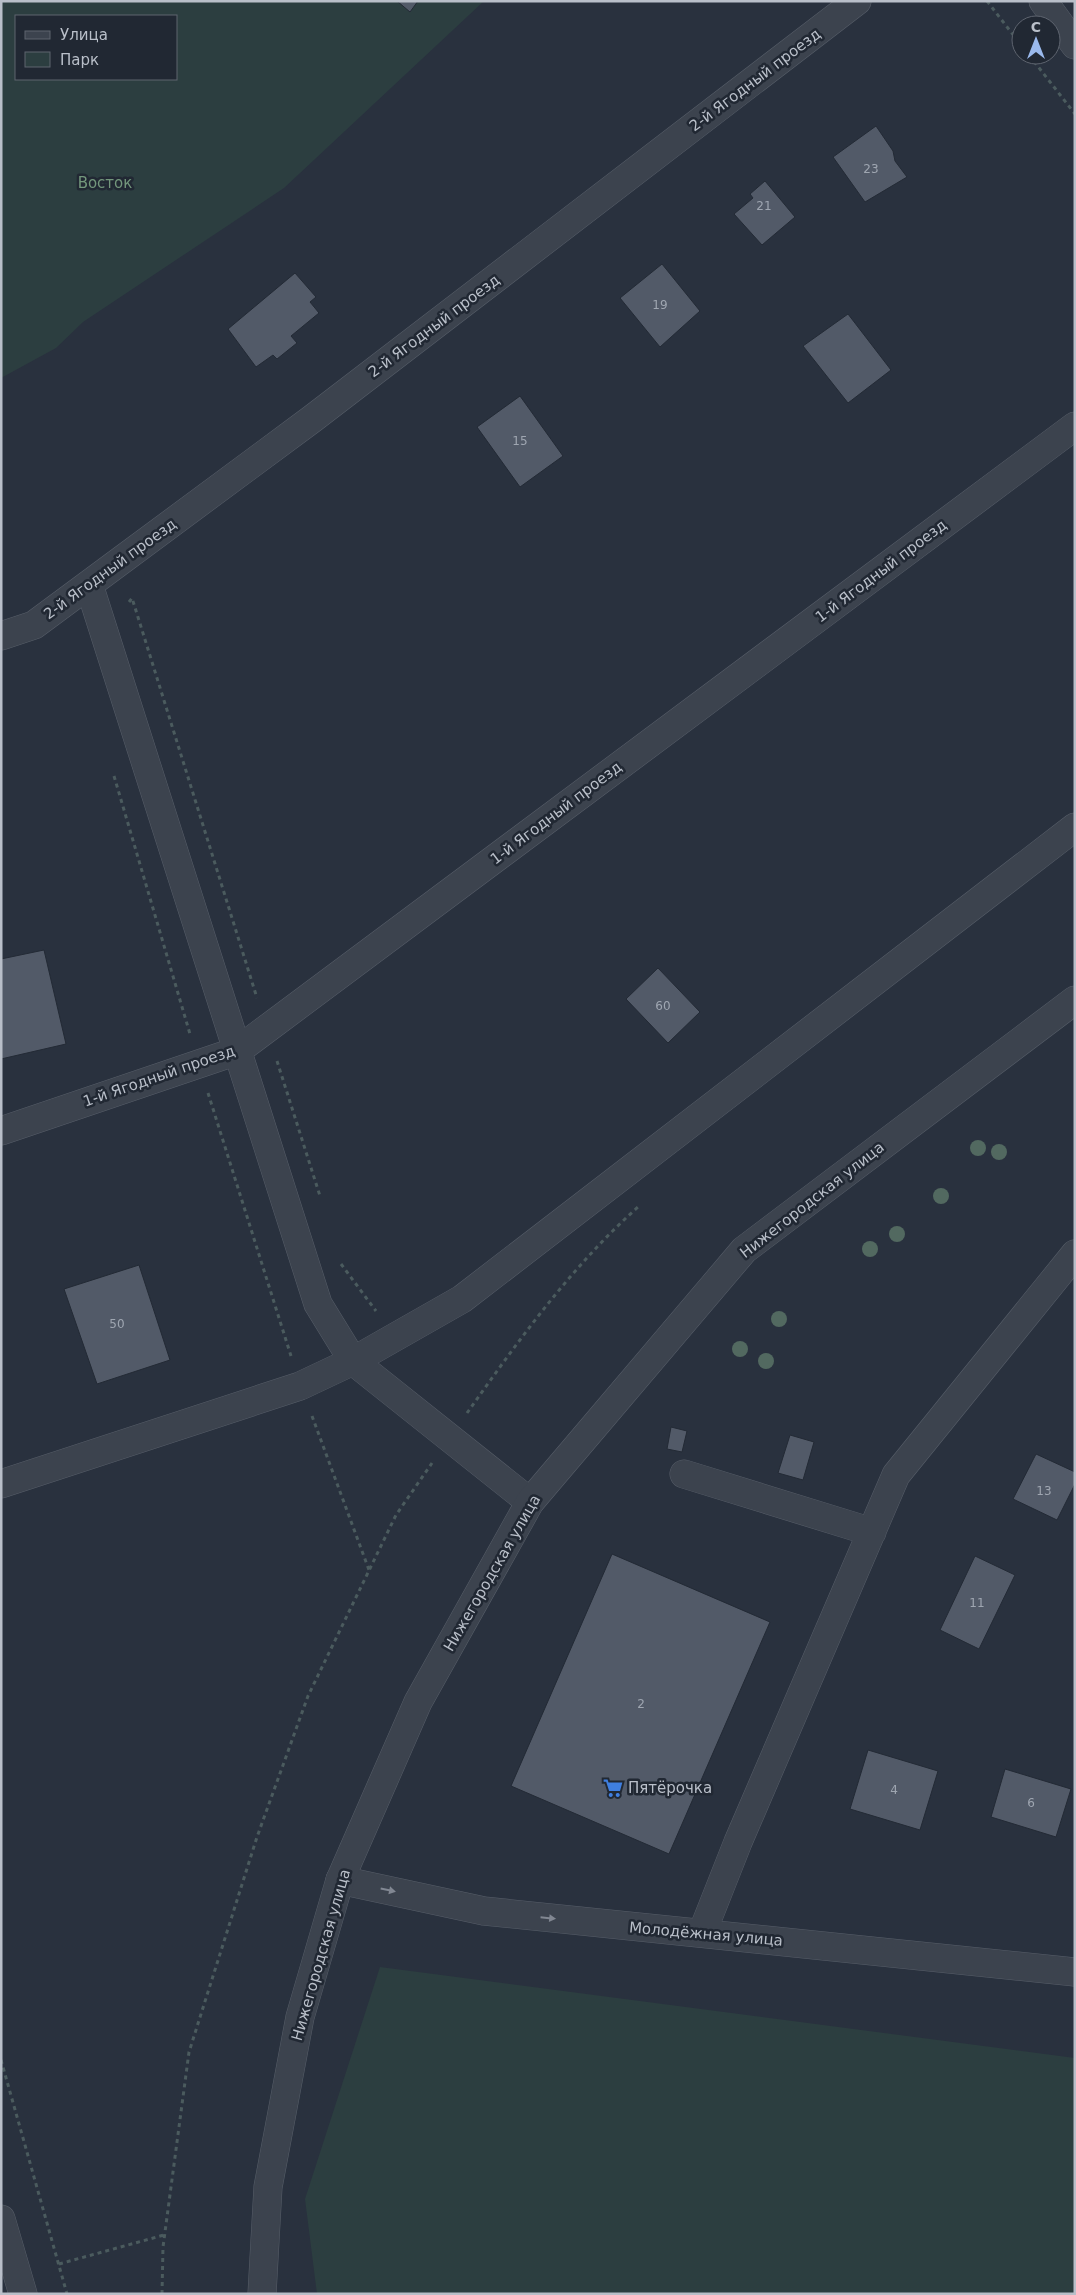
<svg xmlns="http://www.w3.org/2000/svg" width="1076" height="2295" font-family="'DejaVu Sans',sans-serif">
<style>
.green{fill:#2c3e40;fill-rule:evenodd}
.building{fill:#525a68;stroke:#232a35}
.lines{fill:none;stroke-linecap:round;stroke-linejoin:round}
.minor-casing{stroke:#575e69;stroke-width:29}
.tertiary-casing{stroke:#575e69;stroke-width:29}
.path{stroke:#4b5b5e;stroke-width:3;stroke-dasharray:4 4;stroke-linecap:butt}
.minor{stroke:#3c434e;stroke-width:28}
.tertiary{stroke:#3c434e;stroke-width:28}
.tree{fill:#526960}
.oneway{fill:#818792}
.labels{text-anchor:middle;stroke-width:5;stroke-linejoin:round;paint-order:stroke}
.number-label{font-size:12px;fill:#9fa6b1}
.street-label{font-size:15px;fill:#b9bfc9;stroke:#212833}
.park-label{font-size:15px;fill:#73977c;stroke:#212833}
.poi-label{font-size:15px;fill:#b9bfc9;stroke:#212833;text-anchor:start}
</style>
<rect width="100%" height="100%" fill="#29313e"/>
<path class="green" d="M1 1H484L284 188 83 322 56 348 1 378ZM16 16H176V79H16Z
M380 1967 1075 2058V2294H317L305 2199Z"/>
<path class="building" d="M397 1H418L410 12Z
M876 126 893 151 895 161 907 177 865 202 833 157Z
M765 181 795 217 762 245 734 214 753 198 750 194Z
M662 264 700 311 660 347 620 298Z
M295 273 316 297 310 302 319 313 291 336 297 343 277 359 273 355 256 367 228 329Z
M848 314 891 370 848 403 803 346Z
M520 396 563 456 520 487 477 427Z
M44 950 66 1044 1 1059V959Z
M658 968 700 1012 668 1043 626 999Z
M139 1265 170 1360 97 1384 64 1289Z
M671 1427 687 1431 682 1452 667 1449Z
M790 1435 814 1442 803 1480 778 1473Z
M1036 1454 1075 1472V1484L1057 1520 1013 1499Z
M612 1554 770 1622 669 1854 511 1786Z
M975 1556 1015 1575 979 1649 940 1630Z
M868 1750 938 1771 920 1830 850 1809Z
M1005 1769 1071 1789 1056 1837 991 1817Z"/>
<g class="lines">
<defs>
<path id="minor" d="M1043 1 1075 45
M89 585 318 1304 353 1361 530 1502
M1 636 34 625 119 562 312 419 857 1
M1 1131 237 1051 1075 426
M684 1474 872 1532
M1 1484 300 1386 353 1361 462 1299 1075 827
M340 1880 484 1911 1075 1972
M702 1933 738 1842 896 1475 1075 1254
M1 2219 23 2294"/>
<path id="tertiary" d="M262 2294 268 2187 300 2017 340 1880 418 1702 530 1502 744 1250 1075 1000"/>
</defs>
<use href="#minor" class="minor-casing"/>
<use href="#tertiary" class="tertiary-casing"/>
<path class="path" d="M987 1 1021 45
M1029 55 1075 114
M129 602 132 598 257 998
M114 776 190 1034
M277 1061 320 1196
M208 1093 291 1356
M341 1264 376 1311
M467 1413C518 1341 572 1266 638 1207
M312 1416 369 1570
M1 2060 67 2294
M59 2264 164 2235
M162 2294 163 2247 189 2052 257 1837 308 1696 396 1515 432 1463"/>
<use href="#minor" class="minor"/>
<use href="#tertiary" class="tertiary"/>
</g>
<g class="tree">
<circle cx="978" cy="1148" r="8"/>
<circle cx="999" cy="1152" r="8"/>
<circle cx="941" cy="1196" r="8"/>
<circle cx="897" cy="1234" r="8"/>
<circle cx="870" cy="1249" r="8"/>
<circle cx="779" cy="1319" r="8"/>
<circle cx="740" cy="1349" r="8"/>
<circle cx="766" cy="1361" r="8"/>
</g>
<defs><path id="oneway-solid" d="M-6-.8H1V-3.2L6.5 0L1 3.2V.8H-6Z" transform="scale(1.25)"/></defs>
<g class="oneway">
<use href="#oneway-solid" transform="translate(388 1890) rotate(12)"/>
<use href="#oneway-solid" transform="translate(548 1918) rotate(6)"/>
</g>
<defs>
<symbol id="supermarket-bare" viewBox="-9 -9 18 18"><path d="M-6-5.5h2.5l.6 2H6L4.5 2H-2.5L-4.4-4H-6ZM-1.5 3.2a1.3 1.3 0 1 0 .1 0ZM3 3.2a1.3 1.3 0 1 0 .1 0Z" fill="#3f7fe0" stroke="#212833" stroke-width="2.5" paint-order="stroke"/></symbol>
</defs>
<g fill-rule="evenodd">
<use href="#supermarket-bare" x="599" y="1774" width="28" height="28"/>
</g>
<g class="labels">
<g class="number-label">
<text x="871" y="173">23</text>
<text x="764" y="210">21</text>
<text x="660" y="309">19</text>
<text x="520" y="445">15</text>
<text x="663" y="1010">60</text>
<text x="117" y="1328">50</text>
<text x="1044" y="1495">13</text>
<text x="977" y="1607">11</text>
<text x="641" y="1708">2</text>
<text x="894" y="1794">4</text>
<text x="1031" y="1807">6</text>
</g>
<g class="street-label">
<text transform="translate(755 80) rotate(-37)" y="5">2-й Ягодный проезд</text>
<text transform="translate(434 326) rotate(-37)" y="5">2-й Ягодный проезд</text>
<text transform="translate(110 569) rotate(-36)" y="5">2-й Ягодный проезд</text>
<text transform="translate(881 571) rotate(-37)" y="5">1-й Ягодный проезд</text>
<text transform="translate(556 813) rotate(-37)" y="5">1-й Ягодный проезд</text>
<text transform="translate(159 1076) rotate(-19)" y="5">1-й Ягодный проезд</text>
<text transform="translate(812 1200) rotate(-38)" y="5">Нижегородская улица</text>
<text transform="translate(492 1573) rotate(-60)" y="5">Нижегородская улица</text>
<text transform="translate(706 1934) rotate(5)" y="5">Молодёжная улица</text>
<text transform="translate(321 1955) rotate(-74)" y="5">Нижегородская улица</text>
</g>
<g class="park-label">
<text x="105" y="188">Восток</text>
</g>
<g class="poi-label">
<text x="628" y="1793">Пятёрочка</text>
</g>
</g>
<rect width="1076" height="2295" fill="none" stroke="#b9bfc9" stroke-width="5"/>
<rect x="15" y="15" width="162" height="65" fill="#212833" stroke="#5e646f"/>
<rect x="25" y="31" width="25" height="8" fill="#3c434e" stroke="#5e646f"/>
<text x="60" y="40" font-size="15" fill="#b9bfc9">Улица</text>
<rect x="25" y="52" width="25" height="15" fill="#2c3e40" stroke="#5e646f"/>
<text x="60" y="65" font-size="15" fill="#b9bfc9">Парк</text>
<g transform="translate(1036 40)"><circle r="24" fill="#212833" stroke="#5e646f"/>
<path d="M0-4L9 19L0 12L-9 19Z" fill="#9ab9ec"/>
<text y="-8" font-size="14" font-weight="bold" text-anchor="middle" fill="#b9bfc9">С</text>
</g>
</svg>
